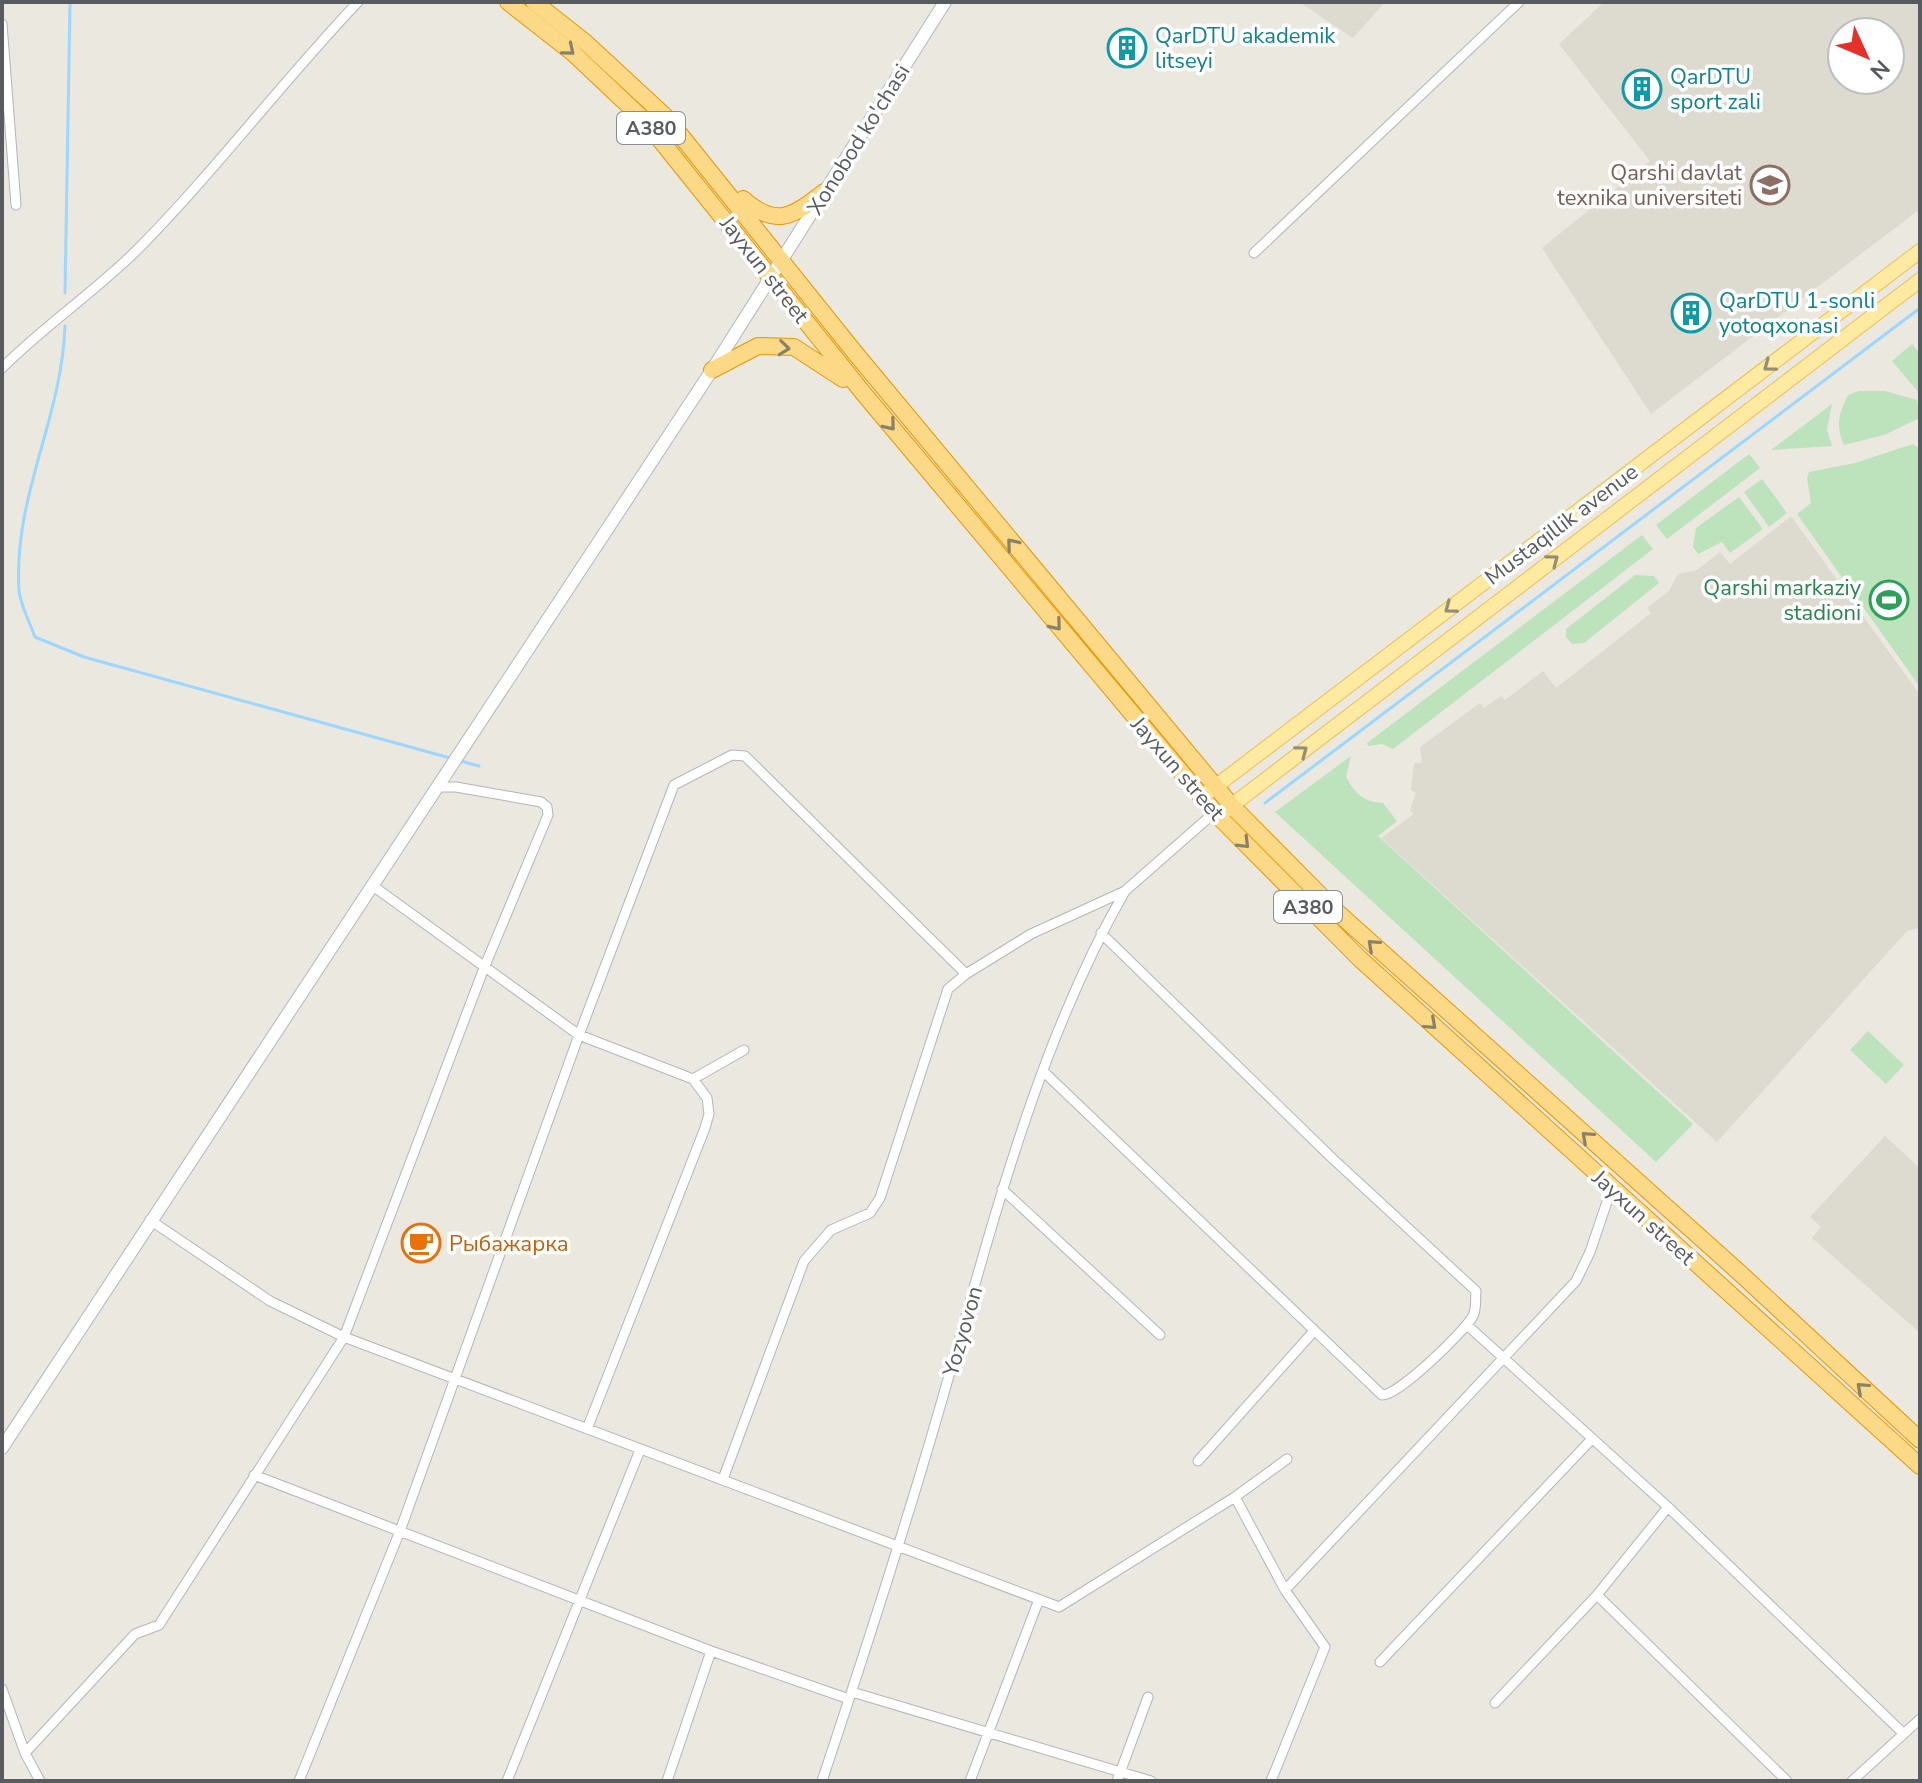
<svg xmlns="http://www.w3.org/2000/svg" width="1922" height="1783" font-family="'Nunito Sans',sans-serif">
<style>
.education{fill:#dddad0;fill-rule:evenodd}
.green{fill:#bce3bb}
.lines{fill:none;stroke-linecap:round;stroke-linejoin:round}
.stream{stroke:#9cd7fe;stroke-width:3}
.street-casing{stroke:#b2b6ba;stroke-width:11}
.secondary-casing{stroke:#b3b7bc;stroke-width:14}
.primary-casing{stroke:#efbd54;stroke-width:16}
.highway-casing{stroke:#e79703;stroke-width:18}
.street{stroke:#fff;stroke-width:9}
.secondary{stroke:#fff;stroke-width:12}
.primary{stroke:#feeba1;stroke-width:14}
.highway{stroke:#fbd986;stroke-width:16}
.oneway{stroke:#89826b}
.oneway2{stroke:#928e77}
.labels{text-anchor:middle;stroke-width:7;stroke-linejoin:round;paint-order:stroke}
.shield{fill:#fff;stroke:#8a8d90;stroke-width:2}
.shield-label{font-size:20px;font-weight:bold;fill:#585c60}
.culture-label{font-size:22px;fill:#0d838f;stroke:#fff;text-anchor:start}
.street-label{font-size:22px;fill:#585c60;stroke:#fff}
.education-label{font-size:22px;fill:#785e54;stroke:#fff;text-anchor:end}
.leisure-label{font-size:22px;fill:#27864d;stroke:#fff;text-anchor:end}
.food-label{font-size:22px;fill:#c56008;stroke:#fff;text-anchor:start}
</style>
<rect width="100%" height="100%" fill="#ebe8df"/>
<path class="education" d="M1299 2H1385L1353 38Z
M1604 2H1920V209L1651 414 1542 248 1650 161 1559 44ZM1842 32H1890V80H1842Z
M1791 516 1920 695V928L1907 931 1717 1142 1381 838 1414 814 1410 810 1416 793 1411 790 1414 763H1422L1420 747 1480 703 1484 708 1501 696 1505 700 1543 671 1556 688 1651 613 1647 608 1669 591 1678 574 1697 570 1720 552 1730 564Z
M1885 1136 1920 1168V1333L1812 1238 1821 1227 1810 1217Z"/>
<path class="green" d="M1912 344 1920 354V394L1892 361Z
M1859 391H1885L1917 400 1920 418 1884 435 1844 445C1835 426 1839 413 1848 395Z
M1832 404 1827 430 1832 446 1771 450Z
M1913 444 1920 449V687L1797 514 1811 503 1807 478 1809 472 1855 463Z
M1749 454 1760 468 1667 539 1656 525Z
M1762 479 1787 513 1769 527 1744 492Z
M1739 497 1763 529 1730 553 1722 542 1698 554 1693 547 1696 528Z
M1642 535 1653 549 1393 749 1382 744 1368 746 1367 743Z
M1635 575 1654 576 1659 583 1584 643 1572 644 1566 637V629Z
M1351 756 1346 777C1355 794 1364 802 1383 803L1397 821 1378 836 1693 1124 1656 1162 1275 812Z
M1868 1031 1904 1065 1886 1084 1850 1050Z"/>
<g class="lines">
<path class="stream" d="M65 293 70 2
M65 326C62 419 13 496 19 591 21 606 30 623 35 637L84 657 450 758
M461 761 479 766
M1265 803 1920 308"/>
<defs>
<path id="street" d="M2 24 16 205
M1254 253 1519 2
M2 368C45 325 95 292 139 248 216 170 282 82 358 2
M373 886 579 1035 693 1079 707 1098 709 1114 705 1128 587 1429
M1044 1072 1382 1395C1398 1396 1464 1332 1473 1316 1477 1308 1475 1299 1476 1291L1332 1158 1101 933
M693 1079 744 1050
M1002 1189 1160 1335
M150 1220 270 1301 344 1337 1059 1607 1235 1497 1287 1459
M1467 1325 1668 1507 1904 1734
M1198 1461 1314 1331
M254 1475 711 1651 849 1699
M723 1479 804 1261 831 1230 870 1213 880 1198 948 989 966 974 1031 934 1125 891 1215 812
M1235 1497 1285 1590 1325 1647 1271 1781
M1285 1590 1576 1281 1590 1252 1612 1187
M1597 1595 1787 1781
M1380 1662 1590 1441
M2 1689 25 1753 40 1781
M852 1692 1151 1781
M1495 1703 1597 1595 1668 1507
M25 1753 135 1634 159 1625 344 1337 484 968 548 815 547 807 541 802 456 787H439
M299 1781 400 1531 579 1035 674 785 732 755 745 756 966 974
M507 1781 640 1450
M667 1781 711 1651
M822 1781C865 1652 907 1523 944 1393 993 1223 1037 1045 1125 891
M970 1781 1038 1602
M1117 1781 1148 1697
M1852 1781 1920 1719"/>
<path id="secondary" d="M2 1448 712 370 945 2"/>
<path id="primary" d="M1207 793 1920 251
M1218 816 1920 280"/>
<path id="highway" d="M508 2 573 53 645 121 864 394 1218 816 1359 958 1920 1466
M534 2 585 42 666 117 856 354 1231 805 1337 912 1741 1274 1920 1440
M743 199C776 228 792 217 824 192
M712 370 758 346 794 347 843 379"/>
</defs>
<use href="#street" class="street-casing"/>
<use href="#secondary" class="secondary-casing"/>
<use href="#primary" class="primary-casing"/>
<use href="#highway" class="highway-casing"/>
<use href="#street" class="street"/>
<use href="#secondary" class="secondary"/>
<use href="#primary" class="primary"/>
<use href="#highway" class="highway"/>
</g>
<defs><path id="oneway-chevron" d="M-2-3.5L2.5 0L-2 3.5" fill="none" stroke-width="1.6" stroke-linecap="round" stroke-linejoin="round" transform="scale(2)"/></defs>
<g class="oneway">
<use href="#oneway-chevron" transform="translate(569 50) rotate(40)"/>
<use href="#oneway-chevron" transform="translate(784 348) rotate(6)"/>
<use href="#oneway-chevron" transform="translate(890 425) rotate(50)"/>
<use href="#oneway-chevron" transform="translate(1012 544) rotate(-130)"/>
<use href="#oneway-chevron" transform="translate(1056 625) rotate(50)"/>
<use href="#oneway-chevron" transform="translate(1244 843) rotate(45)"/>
<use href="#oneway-chevron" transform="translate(1373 945) rotate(-138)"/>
<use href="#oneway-chevron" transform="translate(1431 1024) rotate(42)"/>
<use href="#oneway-chevron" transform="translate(1587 1137) rotate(-138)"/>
<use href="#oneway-chevron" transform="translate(1862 1388) rotate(-138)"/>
</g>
<g class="oneway2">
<use href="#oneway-chevron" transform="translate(1769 366) rotate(143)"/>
<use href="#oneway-chevron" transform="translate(1553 560) rotate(-37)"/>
<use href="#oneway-chevron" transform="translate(1450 608) rotate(143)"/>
<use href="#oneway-chevron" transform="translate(1302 751) rotate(-37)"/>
</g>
<defs>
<symbol id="building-ring" viewBox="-11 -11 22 22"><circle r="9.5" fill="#fff" stroke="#0f9aa8" stroke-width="1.5"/><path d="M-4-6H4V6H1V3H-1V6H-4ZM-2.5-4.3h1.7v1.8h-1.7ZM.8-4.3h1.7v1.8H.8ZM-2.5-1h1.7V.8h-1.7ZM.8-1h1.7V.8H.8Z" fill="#0f9aa8"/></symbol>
<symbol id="university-ring" viewBox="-11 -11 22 22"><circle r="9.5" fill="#fff" stroke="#8d6e63" stroke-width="1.5"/><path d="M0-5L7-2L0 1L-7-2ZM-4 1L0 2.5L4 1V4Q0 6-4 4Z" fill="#8d6e63"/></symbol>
<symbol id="stadium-ring" viewBox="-11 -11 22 22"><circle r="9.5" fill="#fff" stroke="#2e9e5b" stroke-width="1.5"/><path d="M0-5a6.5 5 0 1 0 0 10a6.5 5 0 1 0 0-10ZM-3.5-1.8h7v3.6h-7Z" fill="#2e9e5b"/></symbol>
<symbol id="cafe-ring" viewBox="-11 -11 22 22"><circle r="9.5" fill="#fff" stroke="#e8710a" stroke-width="1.5"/><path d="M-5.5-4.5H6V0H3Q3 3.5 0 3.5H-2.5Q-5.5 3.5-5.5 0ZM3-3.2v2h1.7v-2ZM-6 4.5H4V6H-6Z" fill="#e8710a"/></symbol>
</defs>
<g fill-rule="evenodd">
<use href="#building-ring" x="1105" y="26" width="44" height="44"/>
<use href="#building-ring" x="1620" y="67" width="44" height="44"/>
<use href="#university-ring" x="1748" y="163" width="44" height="44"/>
<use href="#building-ring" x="1669" y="291" width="44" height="44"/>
<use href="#stadium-ring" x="1867" y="578" width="44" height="44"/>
<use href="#cafe-ring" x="399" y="1221" width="44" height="44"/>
</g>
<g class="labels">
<g class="shield">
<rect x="617" y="112" width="68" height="32" rx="6"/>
<rect x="1274" y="891" width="68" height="32" rx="6"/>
</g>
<g class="shield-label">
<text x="651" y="135">A380</text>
<text x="1308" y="914">A380</text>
</g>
<g class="culture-label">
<text x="1155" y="43">QarDTU akademik<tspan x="1155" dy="25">litseyi</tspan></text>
<text x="1670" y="84">QarDTU<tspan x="1670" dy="25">sport zali</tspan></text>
<text x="1719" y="308">QarDTU 1-sonli<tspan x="1719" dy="25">yotoqxonasi</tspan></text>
</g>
<g class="street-label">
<text transform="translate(858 139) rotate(-58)" y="8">Xonobod ko'chasi</text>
<text transform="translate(765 269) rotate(52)" y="8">Jayxun street</text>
<text transform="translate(1561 524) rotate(-37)" y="8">Mustaqillik avenue</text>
<text transform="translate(1178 768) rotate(49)" y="8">Jayxun street</text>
<text transform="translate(1644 1217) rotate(42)" y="8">Jayxun street</text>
<text transform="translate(962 1331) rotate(-74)" y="8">Yozyovon</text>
</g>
<g class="education-label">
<text x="1742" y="180">Qarshi davlat<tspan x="1742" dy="25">texnika universiteti</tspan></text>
</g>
<g class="leisure-label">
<text x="1861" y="595">Qarshi markaziy<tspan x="1861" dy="25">stadioni</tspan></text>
</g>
<g class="food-label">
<text x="449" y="1251">Рыбажарка</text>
</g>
</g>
<rect width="1922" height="1783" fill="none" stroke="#585c60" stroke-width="8"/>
<g transform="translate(1866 56) rotate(134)"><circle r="38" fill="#ffffff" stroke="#bcbebf" stroke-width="2"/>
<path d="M0-6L14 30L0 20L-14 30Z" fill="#e6312a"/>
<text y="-12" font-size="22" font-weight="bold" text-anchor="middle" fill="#585c60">N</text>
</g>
</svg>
